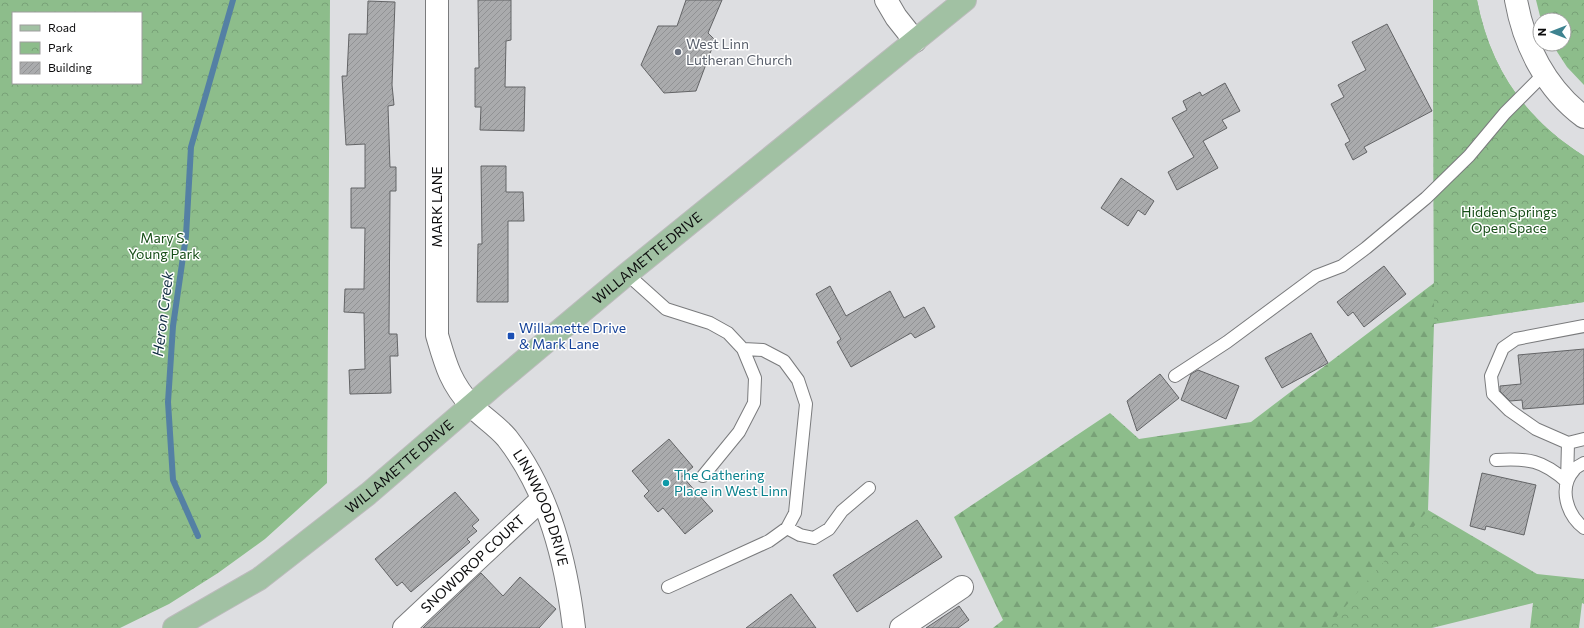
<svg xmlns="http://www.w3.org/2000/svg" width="1584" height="628" font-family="Commissioner,sans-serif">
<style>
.forest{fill:url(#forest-firs)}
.park{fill:url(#park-crowns);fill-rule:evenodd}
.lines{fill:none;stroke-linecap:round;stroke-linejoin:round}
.stream{stroke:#5480a4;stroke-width:6}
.building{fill:url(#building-hatch);stroke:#636466}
.service-casing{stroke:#7a7b7d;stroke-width:14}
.minor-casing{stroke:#7a7b7d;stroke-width:24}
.tertiary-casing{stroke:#7a7b7d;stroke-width:24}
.primary-casing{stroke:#bbb;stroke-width:24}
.service{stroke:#fff;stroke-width:12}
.minor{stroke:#fff;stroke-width:22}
.tertiary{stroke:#fff;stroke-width:22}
.primary{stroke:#a1c1a3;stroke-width:22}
.worship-dot{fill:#6b7280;stroke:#fff;stroke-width:1.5}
.transit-dot{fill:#1a4fb4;stroke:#fff;stroke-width:1.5}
.culture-dot{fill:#0f9aa8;stroke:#fff;stroke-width:1.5}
.labels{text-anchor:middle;stroke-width:3;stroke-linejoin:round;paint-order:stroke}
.worship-label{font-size:14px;fill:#5b616d;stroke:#fff;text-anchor:start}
.street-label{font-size:14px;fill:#0c0c0d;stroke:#fff}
.park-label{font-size:14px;fill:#174e18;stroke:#fff}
.transit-label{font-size:14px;fill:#164399;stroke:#fff;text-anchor:start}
.culture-label{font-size:14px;fill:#0d838f;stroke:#fff;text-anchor:start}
.water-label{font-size:15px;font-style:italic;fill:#122e43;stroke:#fff}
</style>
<defs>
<pattern id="forest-firs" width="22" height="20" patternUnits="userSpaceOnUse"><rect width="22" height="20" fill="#8dbd8b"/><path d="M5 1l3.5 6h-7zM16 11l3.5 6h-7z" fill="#78a177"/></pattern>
<pattern id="park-crowns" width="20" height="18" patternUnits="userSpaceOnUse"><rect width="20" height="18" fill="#8dbd8b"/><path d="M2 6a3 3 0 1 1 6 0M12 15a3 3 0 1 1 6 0" fill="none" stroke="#78a177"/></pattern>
<pattern id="building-hatch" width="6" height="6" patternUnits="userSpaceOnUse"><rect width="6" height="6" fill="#aaabad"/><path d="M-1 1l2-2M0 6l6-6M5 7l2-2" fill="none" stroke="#919294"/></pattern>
</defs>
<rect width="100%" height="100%" fill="#dddee1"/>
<path class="forest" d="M1433 0H1477C1490 68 1525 119 1584 156V302L1434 324 1428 510 1400 574 1405 628H993L1003 620 954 517 1110 413 1139 439 1251 422 1434 283Z"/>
<path class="park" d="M0 0H330L327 483 265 539 218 573 169 604 120 628H0ZM13 13H141V83H13Z
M1433 0H1477C1490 68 1525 119 1584 156V302L1434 323Z
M1536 0H1584V85L1567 67 1552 44H1564V20H1541Z
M1428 510 1537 574 1584 579V604L1582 603 1579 628H1530L1533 603 1432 628H1327Z"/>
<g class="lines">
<path class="stream" d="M198 536 173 480 168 402 173 326 186 236 191 147 233 0"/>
</g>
<path class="building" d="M478 0H511V40L506 41 505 87H525L524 131 480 130 481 107H475V68H479Z
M686 0H722L708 33 715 40 696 91 664 93 641 65 658 26H677Z
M368 1 395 2 392 85 394 105 388 106 390 167H396V191H390L389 334H397L398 356H390L391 393 350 394 349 370 365 369 364 313 344 312 345 289H364L365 228H351V188H365V144L346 145 342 76H347L349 34H367Z
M1387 24 1432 111 1364 147 1367 152 1353 160 1345 144 1350 141 1331 104 1344 97 1338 85 1366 70 1352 42Z
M1225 83 1240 111 1222 120 1227 128 1203 141 1218 168 1177 190 1168 172 1194 157 1172 118 1187 110 1183 101 1200 92 1202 96Z
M481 166H506V192H523L524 221H508V302H477L478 244H482Z
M1121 178 1154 201 1145 215 1138 210 1128 226 1101 208Z
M1384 266 1406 294 1364 327 1353 312 1348 316 1337 302Z
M830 286 846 316 890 291 904 318 924 307 935 327 915 338 911 333 851 367 837 342 841 339 816 294Z
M1311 333 1328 363 1282 388 1265 358Z
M1584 349V404L1523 409 1522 400 1510 401 1500 391V386L1521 384 1518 355Z
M1198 370 1239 386 1226 419 1181 400 1191 374Z
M1160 374 1179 398 1137 431 1127 401Z
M669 439 693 467 682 476 713 511 685 534 663 508 658 512 644 496 649 491 632 471Z
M1482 473 1536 485 1524 535 1486 526 1485 530 1470 526Z
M455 492 479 520 472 526 477 531 467 539 470 542 411 592 402 582 397 586 375 559Z
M917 520 942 557 857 612 833 575Z
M481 573 503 596 520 577 556 609 539 628H423Z
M791 594 816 628H746Z
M959 606 969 620 958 628H926Z"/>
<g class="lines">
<defs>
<path id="service" d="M627 274 666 309 710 323 728 333 743 349 755 378 754 403 739 432 703 476
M1175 376 1227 342 1316 276 1342 266 1366 248 1426 198 1469 156 1505 113 1544 74
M1568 443 1584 439
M1496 460C1528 458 1543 460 1567 482
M1584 463C1581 465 1576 467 1574 470 1558 488 1567 515 1584 528
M1567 482 1568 443 1536 429 1509 410 1493 394 1491 376 1503 348 1516 339 1584 326
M787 528 800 535 814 538 829 529 842 511 869 488
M668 587 769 541 787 528 795 513 806 404 798 380 784 361 763 350 743 349"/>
<g id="minor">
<path id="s1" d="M437 0V335C445 362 450 383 471 405 482 417 496 425 507 438 549 492 566 561 574 628"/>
<path d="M886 0 896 17 915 41"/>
<path id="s2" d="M404 628 542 499"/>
<path d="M901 628 962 587"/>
</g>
<path id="tertiary" d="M1516 0C1524 45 1546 89 1584 117"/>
<g id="primary">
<path id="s3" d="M174 628 259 579 368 494 497 383 627 274 965 0"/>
</g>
</defs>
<use href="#service" class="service-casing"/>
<use href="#minor" class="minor-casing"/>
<use href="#tertiary" class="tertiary-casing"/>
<use href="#primary" class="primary-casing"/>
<use href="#service" class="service"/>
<use href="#minor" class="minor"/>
<use href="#tertiary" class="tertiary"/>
<use href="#primary" class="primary"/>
</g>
<circle class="worship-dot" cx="678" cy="52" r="4"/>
<rect class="transit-dot" x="507" y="332" width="8" height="8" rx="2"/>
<circle class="culture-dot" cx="666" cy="483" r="4"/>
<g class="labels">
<g class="worship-label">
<text x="686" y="49">West Linn<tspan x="686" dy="16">Lutheran Church</tspan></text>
</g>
<g class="street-label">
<text transform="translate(437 207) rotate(-90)" y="5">MARK LANE</text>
<text dy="5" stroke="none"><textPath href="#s3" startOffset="602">WILLAMETTE DRIVE</textPath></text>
<text dy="5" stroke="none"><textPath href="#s3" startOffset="278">WILLAMETTE DRIVE</textPath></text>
<text dy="5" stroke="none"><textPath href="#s1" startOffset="541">LINNWOOD DRIVE</textPath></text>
<text dy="5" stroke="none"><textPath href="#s2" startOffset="94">SNOWDROP COURT</textPath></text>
</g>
<g class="park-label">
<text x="1509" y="217">Hidden Springs<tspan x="1509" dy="16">Open Space</tspan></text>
<text x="164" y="243">Mary S.<tspan x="164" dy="16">Young Park</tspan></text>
</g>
<g class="transit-label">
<text x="519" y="333">Willamette Drive<tspan x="519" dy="16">&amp; Mark Lane</tspan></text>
</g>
<g class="culture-label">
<text x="674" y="480">The Gathering<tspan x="674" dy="16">Place in West Linn</tspan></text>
</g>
<g class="water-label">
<text transform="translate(163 314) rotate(-83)" y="5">Heron Creek</text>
</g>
</g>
<rect x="12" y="12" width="130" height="72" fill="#ffffff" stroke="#9e9e9e"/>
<rect x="20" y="25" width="20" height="6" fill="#a1c1a3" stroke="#9e9e9e"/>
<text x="48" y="32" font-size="12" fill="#0c0c0d">Road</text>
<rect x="20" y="42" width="20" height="12" fill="url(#park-crowns)" stroke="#9e9e9e"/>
<text x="48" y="52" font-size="12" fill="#0c0c0d">Park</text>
<rect x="20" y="62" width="20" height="12" fill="url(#building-hatch)" stroke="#9e9e9e"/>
<text x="48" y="72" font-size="12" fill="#0c0c0d">Building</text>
<g transform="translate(1552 32) rotate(270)"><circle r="19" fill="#ffffff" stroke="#9e9e9e"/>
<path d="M0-3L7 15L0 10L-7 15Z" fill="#3e8390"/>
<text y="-6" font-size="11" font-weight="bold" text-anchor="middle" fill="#0c0c0d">N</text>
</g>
</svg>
